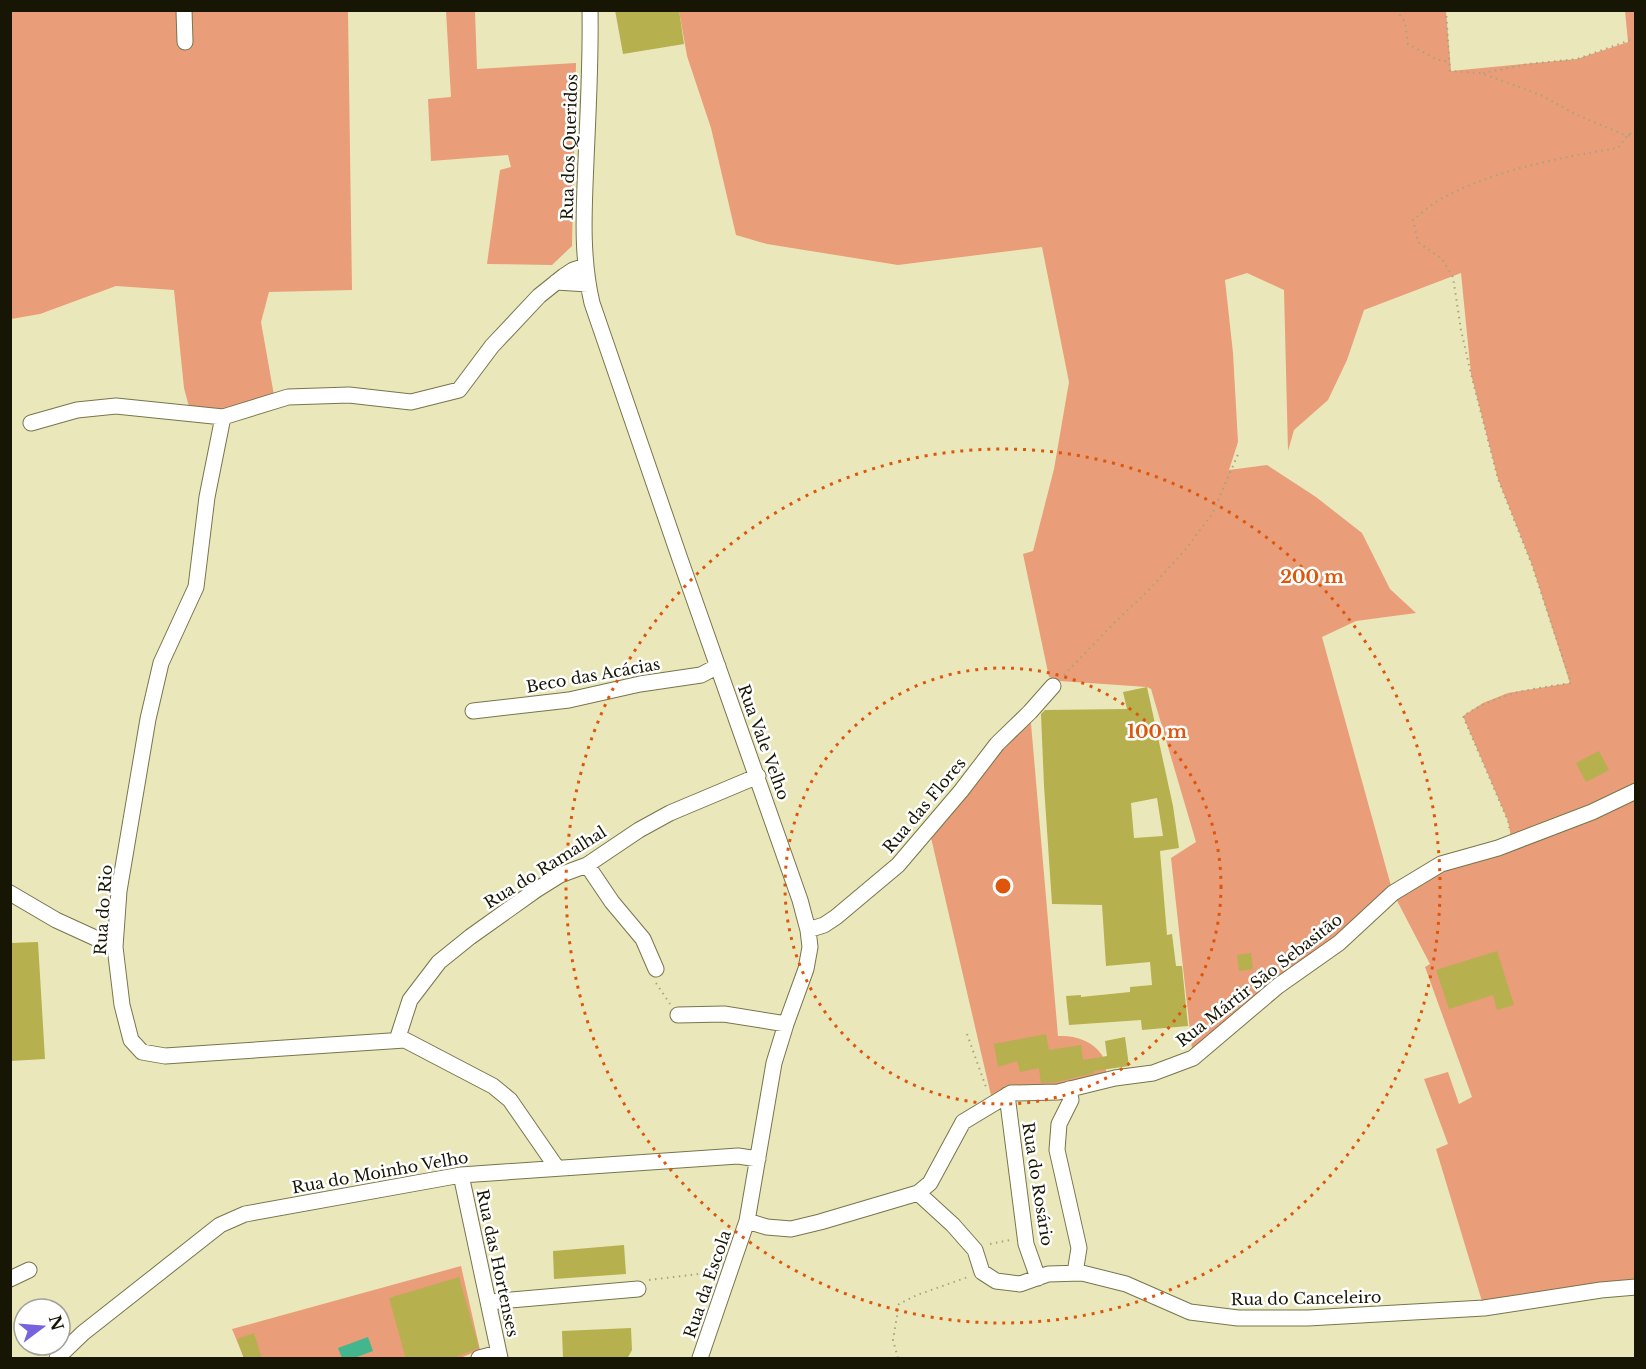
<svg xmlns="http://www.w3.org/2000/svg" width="1646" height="1369" font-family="'Libre Baskerville',serif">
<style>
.green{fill:#e99d79;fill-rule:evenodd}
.water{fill:#44b68d}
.building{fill:#b6b04e;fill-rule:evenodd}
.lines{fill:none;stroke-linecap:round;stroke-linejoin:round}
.minor-casing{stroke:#77754b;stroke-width:17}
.path{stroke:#a6a47f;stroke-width:2;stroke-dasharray:1.5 4.5;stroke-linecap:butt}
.minor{stroke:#fff;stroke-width:15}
.ring{fill:none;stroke:#de560c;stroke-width:3;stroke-dasharray:3 6}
.labels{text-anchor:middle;stroke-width:5;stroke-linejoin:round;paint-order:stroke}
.street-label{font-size:16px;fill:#171605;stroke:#fff}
.centre{fill:#de560c;stroke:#fff;stroke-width:3}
.ring-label{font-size:18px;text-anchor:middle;font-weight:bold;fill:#de560c;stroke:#fff;stroke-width:5;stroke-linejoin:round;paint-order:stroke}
</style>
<rect width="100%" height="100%" fill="#eae8ba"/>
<path class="green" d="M11 11H348L352 290 269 292 261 322 275 401 191 414 184 388 174 290 116 286 40 314 11 319Z
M446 11H475L477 69 576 63 572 246 552 265 487 264 500 170 511 167 508 155 431 161 428 99 451 97Z
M679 11H1446L1451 71 1577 59 1628 42 1625 11H1635V1287L1484 1308 1436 1149 1448 1144 1424 1079 1448 1072 1459 1104 1472 1097 1425 967 1430 964 1393 893 1193 1058 1171 858 1196 842 1151 689 1147 687 1060 681 1049 677 1023 554 1033 551 1054 469 1069 382 1042 247 898 265 767 244 736 235 711 128 687 56ZM1247 273 1284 290 1288 451 1294 430 1328 400 1347 360 1364 310 1461 273 1471 374 1498 479 1532 565 1570 683 1508 693 1483 703 1463 716 1508 821 1512 843 1441 864 1393 893 1322 637 1356 621 1416 613 1390 589 1362 533 1316 497 1267 465 1229 470 1238 442 1233 353 1225 280Z
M1030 712 1058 1036C1074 1035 1092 1040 1102 1055 1105 1061 1106 1073 1108 1080L993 1104 929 829Z
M461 1266 480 1350 460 1358H244L232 1329Z"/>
<path class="water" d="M368 1337 373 1351 354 1358H342L338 1348Z"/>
<path class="building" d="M615 10H679L684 44 623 54Z
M1147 687 1173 806 1179 848 1160 851 1167 935 1172 934 1176 966H1182L1188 1026 1142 1030 1141 1020 1069 1025 1066 996 1081 995V997L1130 992V987L1152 985 1150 962 1106 966 1102 905 1052 904 1044 786 1041 714 1045 710 1127 709 1123 692ZM1157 798 1163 836 1134 838 1131 803Z
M1599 751 1609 770 1586 782 1576 763Z
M38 942 45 1059 10 1061V943Z
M1497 951 1514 1005 1497 1010 1493 995 1449 1009 1436 970Z
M1251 953 1253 969 1239 971 1237 955Z
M1046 1034 1049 1050 1081 1045 1083 1060 1107 1056 1105 1041 1125 1037 1129 1066 1094 1071V1073L1057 1082 1041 1083 1039 1068 1020 1072 1017 1061 998 1067 994 1044Z
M624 1245 626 1274 554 1279 553 1251Z
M459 1277 479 1348 450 1359H406L389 1298Z
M631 1328 632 1350 627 1359H563L562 1331Z
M254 1333 262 1359H244L237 1339Z"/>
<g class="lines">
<defs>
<path id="minor" d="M184 10 185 42
M590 10C591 61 588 111 586 161 584 209 581 256 592 303L680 559 800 900 808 930 810 947 806 969 786 1024 774 1063 747 1221 700 1358
M556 282 588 284
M223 417 207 497 196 587 161 663 148 719 119 891 115 947 122 1005 131 1040 142 1052 165 1056 405 1040 493 1086 510 1100 557 1168
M31 423 77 410 116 406 223 417 288 397 349 395 411 402 459 390 492 346 539 296 564 276 573 270 585 266
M473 711 569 700 640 684 701 675 718 666
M587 865 612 902 643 939 656 969
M10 893 56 920 115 947
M808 930 824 925 836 917 898 865 961 791 997 744 1030 712 1053 686
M678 1015 724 1014 786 1024
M397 1040 410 1000 439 962 470 937 536 890 560 875 587 865 639 830 670 813 758 776
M1069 1089 1071 1100 1059 1124 1057 1150 1079 1248 1075 1273
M1007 1095 1026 1244 1038 1278
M461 1175 500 1358
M918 1193 953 1225 975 1250 982 1272 996 1281 1020 1284 1048 1274 1082 1273 1126 1284 1190 1312 1238 1318H1308L1484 1308 1601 1290 1636 1287
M747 1221 767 1227 791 1229 820 1222 918 1193 930 1183 963 1122 1011 1093 1058 1092 1115 1078 1153 1073 1193 1058 1278 986 1339 943 1393 893 1441 864 1498 848 1592 812 1636 791
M10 1279 29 1270
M489 1302 638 1289
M57 1358 83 1333 220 1225 245 1214 461 1175 738 1156 758 1159
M479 1358 498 1353"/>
</defs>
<use href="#minor" class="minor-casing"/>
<path class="path" d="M1396 10 1405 22 1408 44 1438 60H1444L1449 65
M1446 10 1450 71 1480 73 1514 85 1543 96 1575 114 1627 136 1618 148C1558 158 1493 170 1439 200 1430 205 1421 214 1413 220L1418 242 1442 259 1453 277 1461 330 1471 374 1498 479 1532 565 1571 683C1527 690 1501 692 1463 716L1508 821 1509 828
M1483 73 1528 64 1577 59 1636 38
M1636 130 1627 136 1636 134
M1064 675 1116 621 1148 591 1185 550 1212 514 1239 452
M656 983 670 1004
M967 1034 987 1090
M990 1244 1010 1240
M649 1280 715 1272
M898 1358 893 1340 899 1304 917 1295 968 1277"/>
<use href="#minor" class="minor"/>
</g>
<g class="ring">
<circle cx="1003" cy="886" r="218"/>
<circle cx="1003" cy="886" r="437"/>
</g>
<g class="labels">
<g class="street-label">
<text transform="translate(569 147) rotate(-88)" y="6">Rua dos Queridos</text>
<text transform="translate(593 675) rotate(-10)" y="6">Beco das Acácias</text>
<text transform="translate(764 742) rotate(70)" y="6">Rua Vale Velho</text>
<text transform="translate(924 805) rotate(-50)" y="6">Rua das Flores</text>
<text transform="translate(545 867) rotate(-32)" y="6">Rua do Ramalhal</text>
<text transform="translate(103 910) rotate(-86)" y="6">Rua do Rio</text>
<text transform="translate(1259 980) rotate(-38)" y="6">Rua Mártir São Sebasitão</text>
<text transform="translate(380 1172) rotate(-10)" y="6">Rua do Moinho Velho</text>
<text transform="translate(1038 1184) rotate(81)" y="6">Rua do Rosário</text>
<text transform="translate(498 1263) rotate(78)" y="6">Rua das Hortenses</text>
<text transform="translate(707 1284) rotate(-71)" y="6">Rua da Escola</text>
<text transform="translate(1306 1298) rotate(-1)" y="6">Rua do Canceleiro</text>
</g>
</g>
<circle cx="1003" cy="886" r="9" class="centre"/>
<g class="ring-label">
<text x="1312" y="583">200 m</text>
<text x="1157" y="738">100 m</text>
</g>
<rect width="1646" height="1369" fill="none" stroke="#171605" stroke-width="24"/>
<g transform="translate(42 1327) rotate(74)"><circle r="28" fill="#ffffff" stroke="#a2a29b" stroke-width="1.5"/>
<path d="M0-4.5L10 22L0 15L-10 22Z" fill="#7564de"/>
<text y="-9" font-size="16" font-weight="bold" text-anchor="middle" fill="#171605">N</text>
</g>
</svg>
